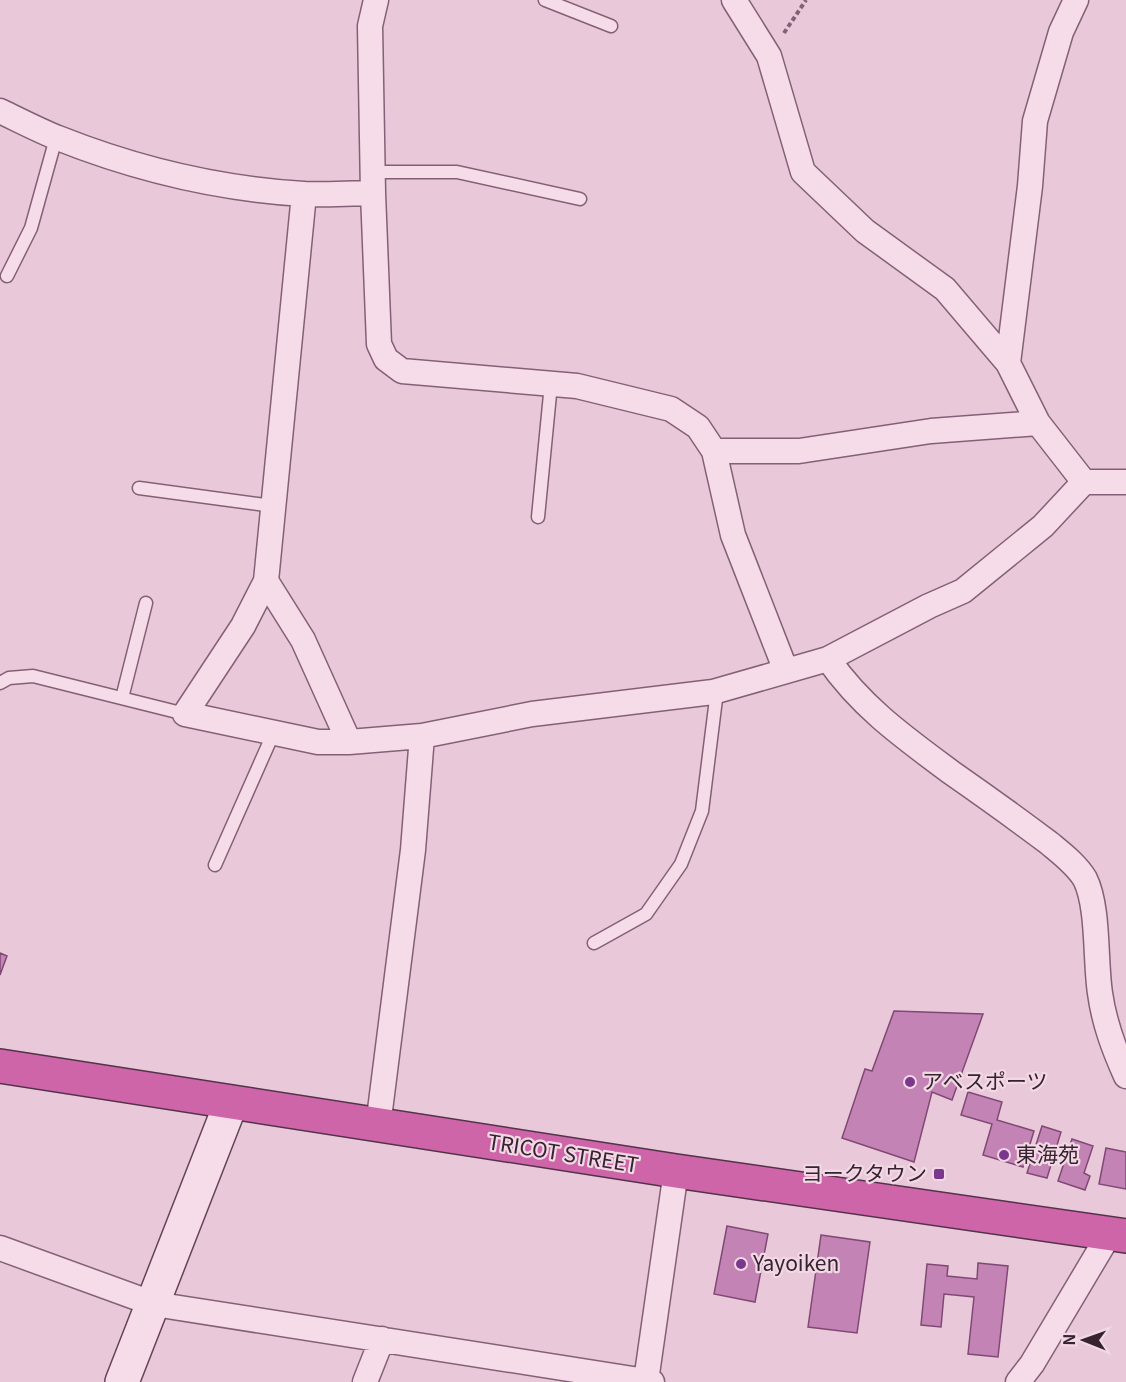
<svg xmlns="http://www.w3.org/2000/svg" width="1126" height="1382" font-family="Georgia,'Noto Sans JP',serif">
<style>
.building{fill:#c384b5;stroke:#804975;stroke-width:1.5}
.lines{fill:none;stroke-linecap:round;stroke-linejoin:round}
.lane-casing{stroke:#846078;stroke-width:15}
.street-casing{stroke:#846078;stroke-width:27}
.secondary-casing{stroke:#66435b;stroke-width:36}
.highway-casing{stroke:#52334a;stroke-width:36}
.path{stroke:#846078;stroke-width:4;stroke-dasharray:4.5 3;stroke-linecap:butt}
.lane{stroke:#f5dce8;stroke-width:12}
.street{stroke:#f5dce8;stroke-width:24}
.secondary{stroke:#f5dce8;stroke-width:33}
.highway{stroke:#ce65a8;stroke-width:33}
.poi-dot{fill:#7a378c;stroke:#f2d8e4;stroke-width:2}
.labels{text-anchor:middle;stroke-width:4.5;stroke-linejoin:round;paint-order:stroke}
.poi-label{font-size:21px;fill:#362230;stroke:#f2d8e4;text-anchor:start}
.street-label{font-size:21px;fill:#362230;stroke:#f2d8e4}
</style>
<rect width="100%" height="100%" fill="#e9c9d9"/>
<path class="building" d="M0 953 7 956 0 975Z
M894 1011 983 1014 952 1100 932 1092 914 1162 842 1138 865 1069 872 1071Z
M968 1092 1002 1102 997 1120 1034 1131 1023 1167 983 1155 992 1124 961 1115Z
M1042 1126 1061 1132 1047 1178 1027 1173Z
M1072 1139 1093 1146 1084 1173 1090 1176 1085 1190 1058 1181Z
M1106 1148 1126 1152V1189L1099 1184Z
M727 1226 768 1234 755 1302 714 1294Z
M821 1235 870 1242 857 1333 808 1327Z
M978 1263 1008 1266 998 1357 968 1354 974 1297 944 1294 941 1327 921 1325 927 1264 948 1266 947 1276 977 1279Z"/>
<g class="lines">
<defs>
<path id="lane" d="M545 0 611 26
M373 172H457L580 199
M7 276 31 228 56 138
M139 488 273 506
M538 517 551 384
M0 683 9 678 33 676 185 714
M122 698 146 603
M215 865 273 734
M594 943 646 914 681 864 702 811 717 691"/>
<path id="street" d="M376 0 370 26 373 193 379 344 386 359 402 371 577 386 671 409 698 427 714 451 733 535 786 671
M734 0 769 56 803 172 865 231 945 289 1008 363 1038 423 1084 482H1126
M0 111C19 120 38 130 58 138 136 169 220 189 304 194 326 195 350 193 373 193
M304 194 266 581 243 626 185 714 318 742H349L422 736 532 714 713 692 828 659 929 606 963 591 1043 526 1084 482
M1008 363 1030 186 1035 121 1061 32 1076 0
M714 451H799L931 431 1038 423
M266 581 303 640 349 742
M828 659C862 708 905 738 952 773 985 796 1017 819 1049 843 1061 853 1077 865 1085 879 1099 907 1095 961 1100 993 1104 1023 1114 1049 1126 1076
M378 1126 413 850 422 736
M0 1248 154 1304 652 1382
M646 1381 676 1171
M365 1382 382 1339
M1018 1382 1032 1364 1110 1233"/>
<path id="secondary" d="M122 1382 231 1103"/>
<path id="highway" d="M0 1066 676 1171 1126 1236"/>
</defs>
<use href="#lane" class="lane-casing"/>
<use href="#street" class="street-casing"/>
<use href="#secondary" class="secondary-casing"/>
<use href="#highway" class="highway-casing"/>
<path class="path" d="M784 33 806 0"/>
<use href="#lane" class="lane"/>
<use href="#street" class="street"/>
<use href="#secondary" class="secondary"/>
<use href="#highway" class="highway"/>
</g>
<g class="poi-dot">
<circle cx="910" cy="1082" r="6"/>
<circle cx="1004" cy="1155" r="6"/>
<rect x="933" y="1168" width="12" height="12" rx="3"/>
<circle cx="741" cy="1264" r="6"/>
</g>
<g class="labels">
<g class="poi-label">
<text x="922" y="1089">アベスポーツ</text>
<text x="1016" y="1162">東海苑</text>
<text x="927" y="1181" text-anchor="end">ヨークタウン</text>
<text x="753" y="1271">Yayoiken</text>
</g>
<g class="street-label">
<text transform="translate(563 1154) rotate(9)" y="7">TRICOT STREET</text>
</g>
</g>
<g transform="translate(1084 1340) rotate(271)" stroke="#f2d8e4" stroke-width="4.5" paint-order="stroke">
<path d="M0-4.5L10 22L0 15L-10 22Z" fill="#362230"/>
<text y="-9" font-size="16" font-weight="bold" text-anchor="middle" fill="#362230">N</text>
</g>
</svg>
